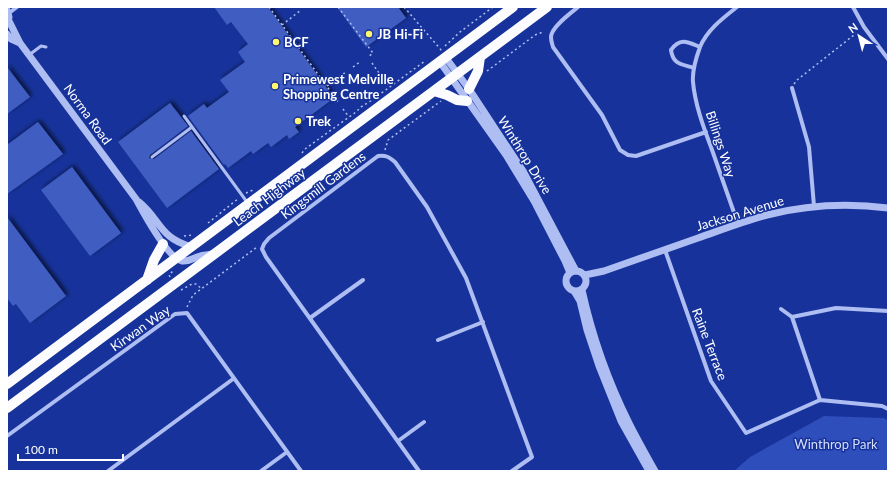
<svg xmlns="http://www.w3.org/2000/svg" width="895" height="478" font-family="Lato,sans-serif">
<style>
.green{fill:#2e4ebb}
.building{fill:#405dc1;filter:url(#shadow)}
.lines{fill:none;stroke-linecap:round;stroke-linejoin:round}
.path{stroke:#aebdf2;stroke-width:1.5;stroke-dasharray:2 3;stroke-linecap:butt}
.service{stroke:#aebdf2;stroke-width:3}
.minor{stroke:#aebdf2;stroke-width:4}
.tertiary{stroke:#aebdf2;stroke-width:7}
.trunk{stroke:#fcfcff;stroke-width:10}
.poi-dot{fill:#fff66f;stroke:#17339b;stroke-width:1.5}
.labels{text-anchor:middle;stroke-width:3;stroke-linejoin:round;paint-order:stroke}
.poi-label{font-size:13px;font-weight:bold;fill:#fff;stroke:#17339b;text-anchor:start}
.street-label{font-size:13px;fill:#fff;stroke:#17339b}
.park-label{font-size:13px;fill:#d5defc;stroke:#17339b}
</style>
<defs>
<filter id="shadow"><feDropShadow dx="2.5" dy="-2.5" stdDeviation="2" flood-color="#0009"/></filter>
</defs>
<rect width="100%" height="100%" fill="#17339b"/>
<path class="green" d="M824 416 884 418 888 421V471H734L750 457Z"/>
<path class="building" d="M214 7H268L334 98 295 127 299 132 289 139 287 135 271 147 268 143 253 154 251 151 228 168 225 164 224 165 188 116 204 104 207 108 229 92 220 80 245 62 238 52 248 44 231 22 227 25Z
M337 7H398L406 18 366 47Z
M7 67 30 97 7 114Z
M170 103 188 126 150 155 149 158 154 159 191 131 219 169 167 208 118 142Z
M38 122 63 154 7 194V145Z
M72 167 121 233 90 256 41 190Z
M7 217 66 296 30 323 16 304 13 306 7 298Z"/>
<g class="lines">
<path class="path" d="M269 7 339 103
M338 7 373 53 368 57
M404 7 442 51
M282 25 301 10
M445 46 460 32 493 7
M372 63 379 73
M353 67 361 61
M487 71 535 35 543 32
M384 79 390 87
M794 84 797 80 859 31
M327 86 346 72
M343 109 349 117
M385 150 388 140 441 101
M302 153 305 149 356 112 361 107 372 100 425 61
M246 193 253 190
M208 223 239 198
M184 236 192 235
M170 277 169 275 173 271
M181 290 192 284H196L202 289
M187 307 193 295 257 247"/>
<path class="service" d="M29 55 41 46 46 47
M184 116 247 202
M152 157 192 127"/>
<path class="minor" d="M578 7C571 13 551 27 551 37 551 41 552 43 553 47L602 115 620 150 628 155 636 156 706 132
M737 7C723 18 707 30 700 47 696 58 692 71 693 82 695 104 703 126 711 147 720 173 729 198 738 224
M853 7 864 27 888 59
M9 13 17 7
M694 68C682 64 673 65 671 50 680 37 688 42 700 47
M792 88 809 147 814 206
M665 250 711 381 746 433 820 400 882 406 888 409
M781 309 792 317 820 400
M792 317 836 308 888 311
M310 318 363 280
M438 340 483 322
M7 436 175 314 187 313 301 471
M398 441 424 422
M108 471 233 379
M261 471 287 452
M419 471 266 257 262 249 264 244 269 238 378 156C386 155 389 157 395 162L427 207 466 278 532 457 512 471"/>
<path class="tertiary" d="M7 10 9 17 8 23
M9 21 20 43 136 199C143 212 168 259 182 261 189 262 193 258 200 256 203 255 208 255 212 254
M7 34 11 39 20 43
M446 58 469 89 523 171 576 271
M440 62 506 155 534 201 565 261 570 273
M139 202C161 220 159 238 192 247
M566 281a10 10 0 1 1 20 0a10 10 0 1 1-20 0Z
M585 275 604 271C635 260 667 249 698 238 721 230 744 221 767 215 807 205 848 203 888 208
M582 290C592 335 608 381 629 423 637 439 646 455 655 471
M574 291 580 301 587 330 599 366 621 421 649 471"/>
<path class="trunk" d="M469 89 478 71 480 57
M434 91 447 95 457 100 467 101
M147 280 154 260 163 244
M7 384 513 7
M7 408 547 7"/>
</g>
<g class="poi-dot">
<circle cx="369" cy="34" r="4"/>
<circle cx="276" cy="42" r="4"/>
<circle cx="275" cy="86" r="4"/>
<circle cx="298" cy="121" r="4"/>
</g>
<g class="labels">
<g class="poi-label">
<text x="377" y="39">JB Hi-Fi</text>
<text x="284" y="47">BCF</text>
<text x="283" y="84">Primewest Melville<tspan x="283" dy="15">Shopping Centre</tspan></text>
<text x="306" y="126">Trek</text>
</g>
<g class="street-label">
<text transform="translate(88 114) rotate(54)" y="5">Norma Road</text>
<text transform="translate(721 144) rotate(72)" y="5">Billings Way</text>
<text transform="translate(525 155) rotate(58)" y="5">Winthrop Drive</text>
<text transform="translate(323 185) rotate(-37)" y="5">Kingsmill Gardens</text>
<text transform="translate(269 197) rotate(-37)" y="5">Leach Highway</text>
<text transform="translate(740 213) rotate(-17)" y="5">Jackson Avenue</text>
<text transform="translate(140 328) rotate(-35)" y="5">Kirwan Way</text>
<text transform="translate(710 344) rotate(69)" y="5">Raine Terrace</text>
</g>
<g class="park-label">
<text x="836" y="449">Winthrop Park</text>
</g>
</g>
<rect width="895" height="478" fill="none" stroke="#ffffff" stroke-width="16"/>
<g transform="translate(859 36) rotate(324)" stroke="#17339b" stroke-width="3" paint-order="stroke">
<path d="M0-3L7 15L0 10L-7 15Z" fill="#ffffff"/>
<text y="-6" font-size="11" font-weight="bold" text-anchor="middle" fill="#ffffff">N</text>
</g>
<path d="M18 454v6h105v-6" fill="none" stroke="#ffffff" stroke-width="2"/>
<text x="24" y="454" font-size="12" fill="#ffffff" stroke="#17339b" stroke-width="3" paint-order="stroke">100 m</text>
</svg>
